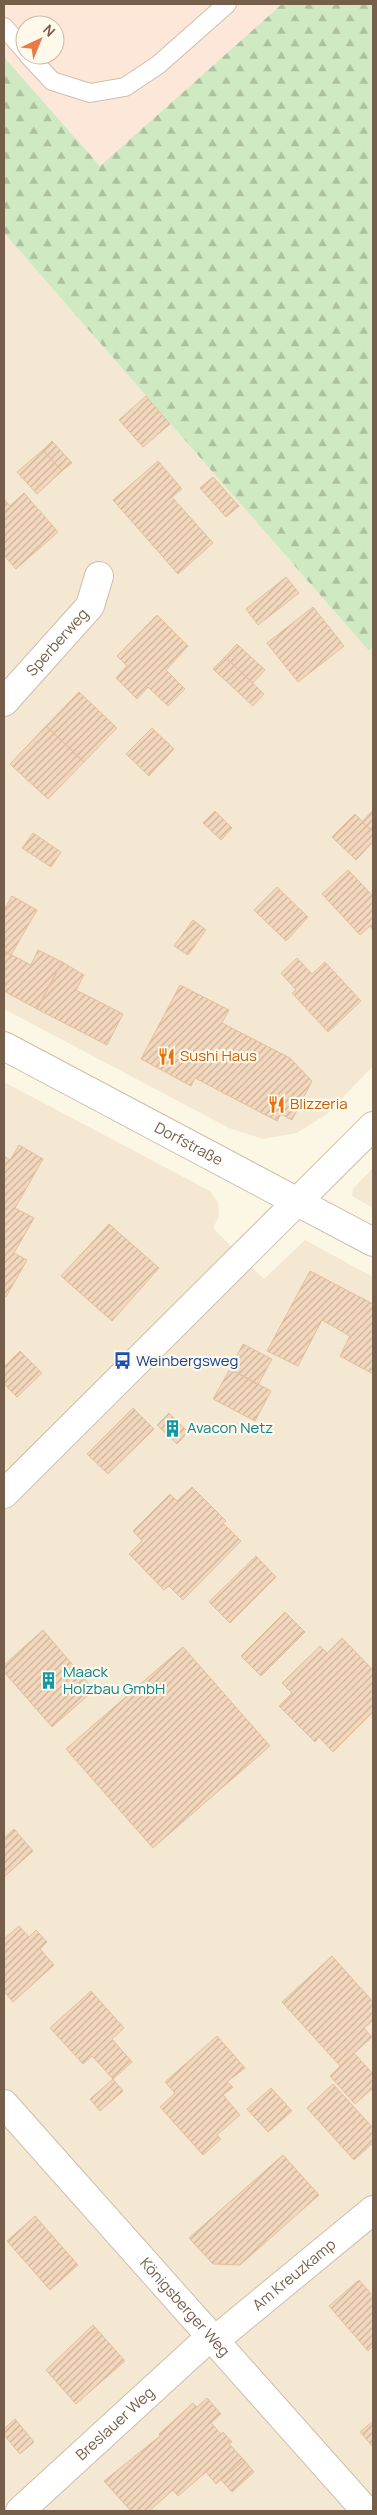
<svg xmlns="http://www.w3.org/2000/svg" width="377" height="2515" font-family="Manrope,sans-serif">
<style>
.residential{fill:#f4e8d3}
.commercial{fill:#fde7d8;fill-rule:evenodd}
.forest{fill:url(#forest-firs)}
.building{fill:url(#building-hatch);stroke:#e5bf9c}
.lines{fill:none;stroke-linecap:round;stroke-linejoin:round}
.lane-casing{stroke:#cebeab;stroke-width:20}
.street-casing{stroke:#cebeab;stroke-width:30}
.lane{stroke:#fff;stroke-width:18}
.street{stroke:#fff;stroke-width:28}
.labels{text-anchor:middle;stroke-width:4.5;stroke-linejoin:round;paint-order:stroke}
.street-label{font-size:15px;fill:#755e4a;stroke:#fff9eb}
.food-label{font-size:15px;fill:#c56008;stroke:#fff9eb;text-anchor:start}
.transit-label{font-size:15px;fill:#164399;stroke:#fff9eb;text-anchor:start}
.culture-label{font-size:15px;fill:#0d838f;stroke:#fff9eb;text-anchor:start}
</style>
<defs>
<pattern id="forest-firs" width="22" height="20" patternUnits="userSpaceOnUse" patternTransform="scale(1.25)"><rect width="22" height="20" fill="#cfeac3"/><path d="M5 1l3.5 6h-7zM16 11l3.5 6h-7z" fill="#adc1a0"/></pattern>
<pattern id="building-hatch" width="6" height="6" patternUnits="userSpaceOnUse" patternTransform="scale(1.25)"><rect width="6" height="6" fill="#f2d7bc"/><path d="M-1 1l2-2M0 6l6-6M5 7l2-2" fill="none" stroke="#c9b29b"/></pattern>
</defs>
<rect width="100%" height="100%" fill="#fcf6e4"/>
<path class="residential" d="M4 233 369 651 373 647V1066L327 1114 297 1133 263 1139 229 1128 4 1009Z
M4 1082 210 1191 218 1202 219 1216 213 1228 264 1279 305 1240 373 1277V2511H4Z
M373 1168V1208L352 1196 353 1189Z"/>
<path class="commercial" d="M4 4H282L100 166 4 57ZM25 25H55V55H25Z"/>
<path class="forest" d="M282 4H373V647L369 651 4 233V57L100 166Z"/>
<path class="building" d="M146 396 170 424 143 447 119 420Z
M52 441 72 463 62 471 43 450Z
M43 450 62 471 37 494 17 472Z
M158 461 182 489 172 497 213 543 178 574 113 500Z
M213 477 239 506 226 517 200 488Z
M24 493 58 532 16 569 4 555V499L10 506Z
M286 577 299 593 258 625 246 609Z
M313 607 344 646 298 682 267 643Z
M157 615 188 646 166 670 185 689 168 706 148 687 137 699 116 678 127 666 117 656Z
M237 644 265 670 253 683 225 657Z
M225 657 264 694 253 706 213 669Z
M79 692 117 728 84 762 46 726Z
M46 726 84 762 48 799 10 764Z
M152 728 174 749 149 776 126 754Z
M373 810V832L362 822Z
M215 811 232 828 221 840 203 823Z
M355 814 373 832V842L356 860 332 837Z
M33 833 61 852 51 867 22 848Z
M348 870 373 896V930L370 926 360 935 322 894Z
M277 887 308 917 286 941 254 910Z
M12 896 37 910 11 955 4 951V910Z
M193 920 206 930 188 955 174 946Z
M38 950 62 962 37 1009 4 991V951L31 965Z
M297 958 312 974 325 962 361 1001 328 1032 292 993 296 990 281 973Z
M62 962 84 975 76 990 123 1014 107 1045 37 1009Z
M180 985 229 1010 222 1023 290 1058 312 1081 292 1120 281 1114 277 1121 195 1078 191 1086 141 1059Z
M19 1145 43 1159 15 1208 34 1218 14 1253 27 1260 6 1297 4 1296V1156L10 1160Z
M109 1224 159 1268 112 1321 61 1276Z
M310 1271 373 1304V1374L340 1356 350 1336 322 1320 298 1366 267 1351Z
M243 1344 272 1359 258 1385 230 1369Z
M20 1351 42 1373 17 1397 4 1384V1367Z
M230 1369 271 1391 255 1421 213 1399Z
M133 1408 154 1429 108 1474 87 1454Z
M169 1413 188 1432 177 1444 157 1425Z
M192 1487 226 1521 223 1523 241 1541 183 1600 169 1586 164 1590 129 1554 142 1541 133 1531 170 1494 177 1501Z
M256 1556 276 1577 230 1623 209 1602Z
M285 1612 305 1632 261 1676 241 1656Z
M43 1630 94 1690 52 1727 4 1672V1665Z
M342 1638 373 1670V1712L333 1752 319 1737 315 1742 279 1706 292 1693 282 1683 320 1646 327 1653Z
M183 1647 270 1746 153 1848 66 1749Z
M14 1829 33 1851 4 1877V1838Z
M19 1926 29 1937 36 1930 47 1942 40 1949 54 1965 13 2002 4 1991V1939Z
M332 1956 373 2002V2020L364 2028 372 2037 340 2066 282 2002Z
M91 1991 124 2028 112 2039 132 2062 113 2079 92 2056 83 2064 50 2028Z
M217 2036 245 2068 227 2082 233 2087 223 2095 240 2115 217 2135 221 2139 203 2155 160 2107 175 2093 165 2082Z
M354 2053 373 2074V2088L355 2104 330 2076Z
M113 2079 123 2091 100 2111 90 2099Z
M333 2084 373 2128V2143L354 2160 307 2108Z
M271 2088 292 2111 268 2132 247 2109Z
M283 2155 319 2195 240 2265 213 2264 189 2238Z
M35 2216 78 2265 50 2290 7 2241Z
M359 2280 373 2296V2346L368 2351 329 2306Z
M93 2325 125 2361 76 2404 46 2370Z
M207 2398 221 2414 211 2423 221 2434 223 2432 232 2442 229 2444 244 2460 216 2484 206 2472 178 2496 173 2490 149 2511H131L104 2481 160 2436 159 2434 193 2403 197 2407Z
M15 2419 34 2442 20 2454 4 2435V2429Z
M373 2421V2447L360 2432Z
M244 2460 254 2472 232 2492 221 2480Z"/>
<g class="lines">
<defs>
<path id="lane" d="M4 27 25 51
M28 55 52 81 90 93 125 87 158 65 227 4"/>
<g id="street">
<path id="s1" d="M4 702 90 606 99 576"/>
<path id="s2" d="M4 1046 373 1242"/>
<path d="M4 1494 373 1126"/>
<path id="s3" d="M4 2104 366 2511"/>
<path id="s4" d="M214 2341 373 2210"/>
<path id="s5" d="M20 2511 211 2336"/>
</g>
</defs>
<use href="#lane" class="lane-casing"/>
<use href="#street" class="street-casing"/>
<use href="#lane" class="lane"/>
<use href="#street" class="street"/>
</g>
<defs>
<symbol id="restaurant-bare" viewBox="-9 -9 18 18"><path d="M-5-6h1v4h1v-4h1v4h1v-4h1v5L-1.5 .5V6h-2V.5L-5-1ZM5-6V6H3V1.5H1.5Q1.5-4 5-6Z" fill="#e8710a" stroke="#fff9eb" stroke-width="2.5" paint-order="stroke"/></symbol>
<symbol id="bus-bare" viewBox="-9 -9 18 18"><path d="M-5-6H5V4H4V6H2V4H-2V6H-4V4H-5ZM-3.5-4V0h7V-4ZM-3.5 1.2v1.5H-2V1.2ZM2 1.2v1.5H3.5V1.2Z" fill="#1a4fb4" stroke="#fff9eb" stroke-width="2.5" paint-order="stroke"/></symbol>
<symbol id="building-bare" viewBox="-9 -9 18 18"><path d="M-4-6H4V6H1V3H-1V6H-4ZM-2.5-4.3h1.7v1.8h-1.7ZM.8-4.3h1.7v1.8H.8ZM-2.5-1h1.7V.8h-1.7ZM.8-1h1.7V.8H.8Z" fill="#0f9aa8" stroke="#fff9eb" stroke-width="2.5" paint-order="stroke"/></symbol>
</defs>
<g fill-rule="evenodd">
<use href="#restaurant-bare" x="154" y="1044" width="25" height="25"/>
<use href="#restaurant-bare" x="264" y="1092" width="25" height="25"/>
<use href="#bus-bare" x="110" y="1348" width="25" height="25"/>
<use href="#building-bare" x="160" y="1416" width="25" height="25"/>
<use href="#building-bare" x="36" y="1668" width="25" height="25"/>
</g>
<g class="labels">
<g class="street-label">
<text dy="5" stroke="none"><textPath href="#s1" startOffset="80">Sperberweg</textPath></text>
<text dy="5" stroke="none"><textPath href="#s2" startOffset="209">Dorfstraße</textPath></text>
<text dy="5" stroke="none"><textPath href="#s4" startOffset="104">Am Kreuzkamp</textPath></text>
<text dy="5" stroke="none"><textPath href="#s3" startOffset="272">Königsberger Weg</textPath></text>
<text dy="5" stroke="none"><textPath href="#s5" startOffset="129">Breslauer Weg</textPath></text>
</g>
<g class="food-label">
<text x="180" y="1061">Sushi Haus</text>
<text x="290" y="1109">Blizzeria</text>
</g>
<g class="transit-label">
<text x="136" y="1366">Weinbergsweg</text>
</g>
<g class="culture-label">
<text x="187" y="1433">Avacon Netz</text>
<text x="63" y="1677">Maack<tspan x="63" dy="17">Holzbau GmbH</tspan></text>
</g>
</g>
<rect width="377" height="2515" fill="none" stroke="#755e4a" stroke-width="10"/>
<g transform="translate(40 40) rotate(44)"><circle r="24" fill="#fff9eb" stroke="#c8bbab"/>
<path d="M0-4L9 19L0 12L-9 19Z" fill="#e77c49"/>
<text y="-8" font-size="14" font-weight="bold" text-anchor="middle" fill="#755e4a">N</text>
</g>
</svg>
